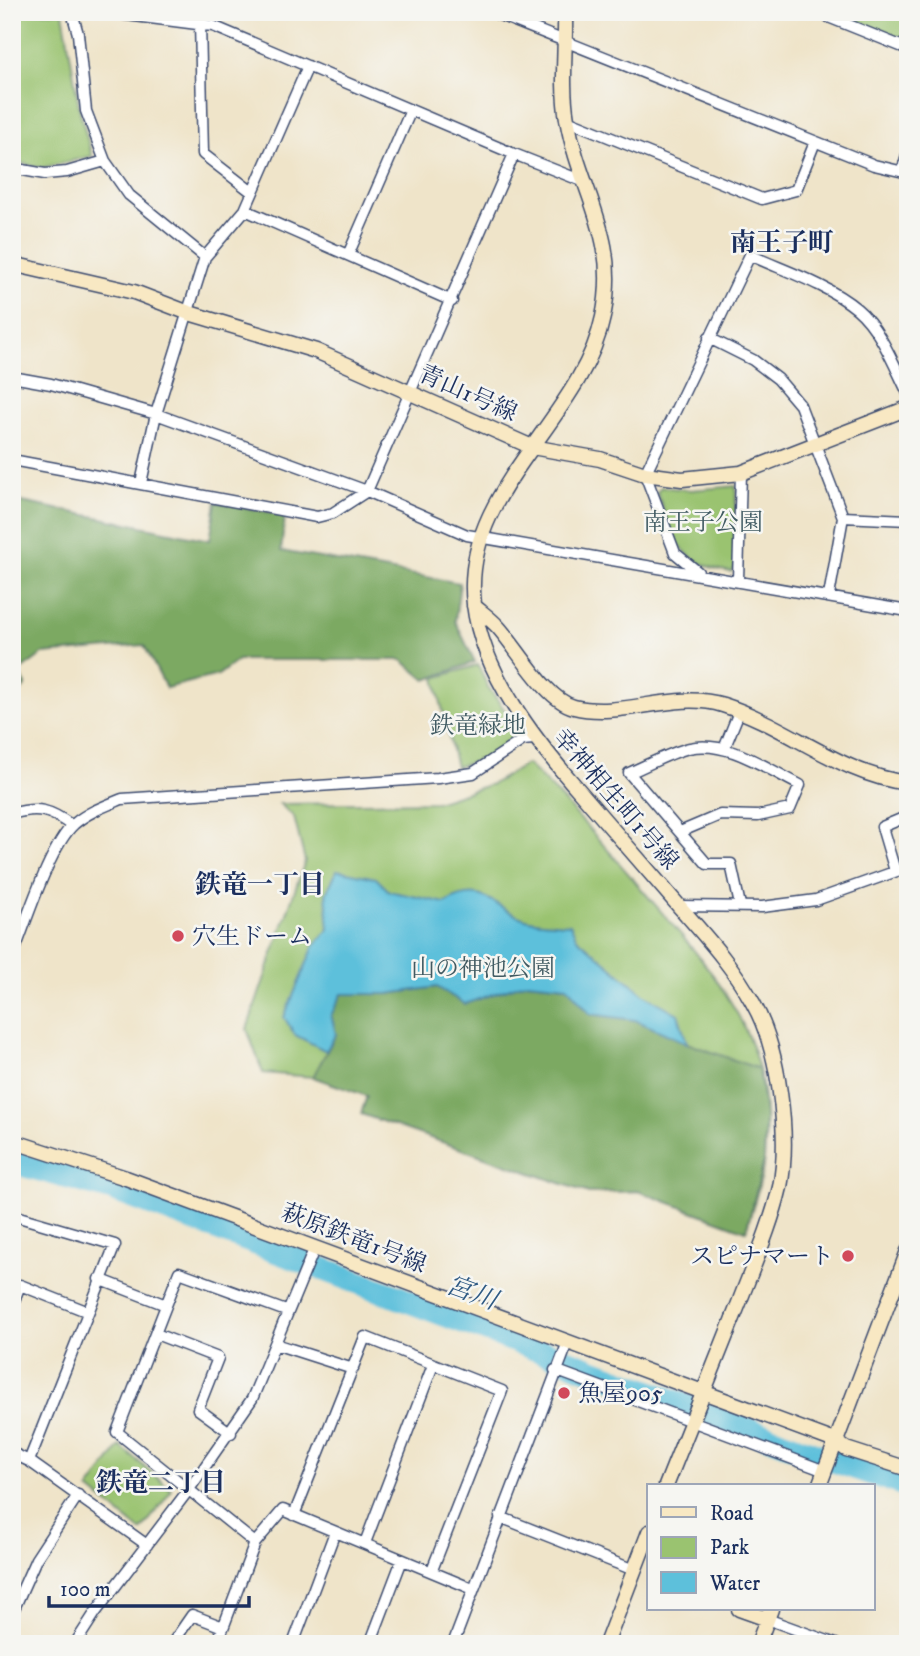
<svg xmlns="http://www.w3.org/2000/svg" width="920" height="1656" font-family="'IM FELL DW Pica','Noto Serif JP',serif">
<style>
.green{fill:#9ac370;stroke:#5a7967;stroke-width:2}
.forest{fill:#7ba962;stroke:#4b6c60;stroke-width:2}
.water{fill:#5dc0db;stroke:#3c789c;stroke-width:2}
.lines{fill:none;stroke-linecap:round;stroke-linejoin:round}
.river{stroke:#5dc0db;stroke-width:24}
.street-casing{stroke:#3b4a6e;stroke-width:13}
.secondary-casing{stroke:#3b4a6e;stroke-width:17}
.street{stroke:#fff;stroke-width:10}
.secondary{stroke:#f8e8c3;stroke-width:14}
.poi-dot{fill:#d1495b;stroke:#f6f6f2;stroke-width:2.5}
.labels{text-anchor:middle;stroke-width:5;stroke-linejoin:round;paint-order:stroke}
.street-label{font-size:24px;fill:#1b2f5e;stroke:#f6f6f2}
.park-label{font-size:24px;fill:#415b63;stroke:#f6f6f2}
.poi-label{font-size:24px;fill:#1b2f5e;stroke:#f6f6f2;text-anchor:start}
.neighbourhood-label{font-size:26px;font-weight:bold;fill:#1b2f5e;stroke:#f6f6f2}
.water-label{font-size:26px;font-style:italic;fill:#2f5a84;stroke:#f6f6f2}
</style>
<rect width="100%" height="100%" fill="#f6f6f2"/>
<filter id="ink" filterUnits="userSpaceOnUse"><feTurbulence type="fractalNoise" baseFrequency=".0143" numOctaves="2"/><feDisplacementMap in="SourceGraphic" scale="14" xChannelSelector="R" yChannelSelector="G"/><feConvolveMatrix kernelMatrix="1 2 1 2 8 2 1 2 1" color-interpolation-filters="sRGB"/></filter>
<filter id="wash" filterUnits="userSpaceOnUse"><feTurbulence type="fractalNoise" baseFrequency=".00686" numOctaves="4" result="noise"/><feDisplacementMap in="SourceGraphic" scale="28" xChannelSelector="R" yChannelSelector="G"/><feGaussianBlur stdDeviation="1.57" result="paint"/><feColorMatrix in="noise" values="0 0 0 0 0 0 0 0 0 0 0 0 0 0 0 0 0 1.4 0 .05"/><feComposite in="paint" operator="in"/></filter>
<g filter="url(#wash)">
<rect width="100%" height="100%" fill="#efe4c9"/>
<path class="green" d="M12 12H63L80 112 92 156 42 168 12 161Z
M834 12H908V42Z
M736 486 735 567 731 572C678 564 673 537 657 492L661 487 691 490Z
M478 665 488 687 514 723 510 742 480 760 456 767 435 678Z
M527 764C570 805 607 849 645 893 719 978 776 1038 764 1159 762 1183 752 1208 746 1231L638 1191 589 1193 361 1114 367 1096 313 1077 263 1073 247 1029 305 861 294 817 280 804 436 802 492 784Z
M120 1446 172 1490 141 1531 89 1489Z"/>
<path class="forest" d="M12 500 210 540 216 502 285 515 281 551 460 583 455 621 475 662 426 680 402 660H238L218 675 166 688 144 645 43 654 18 672 26 685 12 701Z
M527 982 568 986 590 1014 635 1019 687 1043 759 1069 765 1114 764 1161 746 1231 638 1191 589 1193 361 1114 367 1096 313 1077 336 1034 331 1015 342 994H388L437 987 465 1004Z"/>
<path class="water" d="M337 870 376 878 389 891 445 903C486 880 494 910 526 919 540 923 556 923 570 924L577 938 645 995 678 1014 687 1043 635 1020 590 1014 567 986 527 982 465 1004 437 987 388 994H342L331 1015 336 1034 326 1051 295 1035 284 1017 314 946 329 929 326 894Z"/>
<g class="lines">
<path class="river" d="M12 1162 111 1189 817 1455 908 1486"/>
</g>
</g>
<g filter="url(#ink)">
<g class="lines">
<defs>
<path id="street" d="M72 12 78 34 86 111 105 161 129 195 205 257
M103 12 213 26 514 154
M492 12 874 165 908 173
M816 12 908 49
M200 22 203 154 252 192
M567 120 762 199 796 190 815 142
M12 168 45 174 67 172 105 161
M902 171 908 152
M245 210 452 301
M348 255 411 110
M709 338 753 360 778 379 800 405 843 517 829 596
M12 377 51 384 156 414 367 491 467 535 908 611
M12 460 317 517 333 513 367 491 514 154 585 182
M141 483 156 414 205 257 245 210 308 66
M843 517 908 520
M698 572 675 553 645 474 750 255C785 271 827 284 857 309 880 328 895 367 908 393
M738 580 741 473
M724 749 739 712
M12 814C38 806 51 810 72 826
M680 832 720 815 758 816 790 809 800 785C767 769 727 739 689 748 669 753 648 765 629 773L707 864H731L740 905
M895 871 882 827 908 816
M679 906 762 907 816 900 908 867
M12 957C26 923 49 847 74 824 88 812 105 806 122 799L438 778 473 773 523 740 534 739
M12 1215 115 1245 29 1461
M99 1279 166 1305
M12 1306 20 1285 86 1311
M156 1334 218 1358 198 1409 231 1433
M275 1344 353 1369
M555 1370 825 1471
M12 1453 29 1461 147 1545
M294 1515 365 1337 502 1391 432 1570
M500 1517 634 1570
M255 1543 117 1432 179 1272 286 1311
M365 1543 433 1365
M12 1613 36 1559 78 1495
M767 1619 836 1644
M75 1644 95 1613 190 1488 252 1399 315 1247
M172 1644 192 1615 223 1627
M217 1644 255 1543 283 1510 473 1589
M293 1644 335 1532
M370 1644 402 1560
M453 1644 568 1342"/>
<path id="secondary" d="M565 12C566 48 561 84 567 119 580 194 620 235 603 317 582 420 460 491 474 604 482 674 537 743 582 794 614 831 646 868 678 905 706 937 733 966 753 1003 779 1048 790 1136 780 1187 771 1226 753 1266 739 1303 715 1364 690 1425 666 1486
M12 264 134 292 189 313 316 351 532 447 600 459 645 474 682 479 741 473 908 408
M474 606C482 613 491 619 498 627 518 649 546 700 574 707 623 719 674 690 723 705 787 725 840 775 908 783
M12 1141 126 1178 835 1441 846 1449 908 1469
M819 1486 908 1251
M739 1609 767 1619
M606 1644 649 1532
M758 1644 771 1609"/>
</defs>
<use href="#street" class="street-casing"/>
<use href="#secondary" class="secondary-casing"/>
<use href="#street" class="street"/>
<use href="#secondary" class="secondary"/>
</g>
</g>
<g class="poi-dot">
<circle cx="178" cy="936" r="7"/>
<circle cx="848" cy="1256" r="7"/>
<circle cx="564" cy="1393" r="7"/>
</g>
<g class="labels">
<g class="street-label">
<text transform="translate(468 393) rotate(24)" y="8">青山1号線</text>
<text transform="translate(616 799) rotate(49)" y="8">幸神相生町1号線</text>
<text transform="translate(354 1238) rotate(21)" y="8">萩原鉄竜1号線</text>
</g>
<g class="park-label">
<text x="703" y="530">南王子公園</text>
<text x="478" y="733">鉄竜緑地</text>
<text x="483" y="976">山の神池公園</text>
</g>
<g class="poi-label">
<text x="192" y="944">穴生ドーム</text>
<text x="834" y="1264" text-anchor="end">スピナマート</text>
<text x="578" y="1401">魚屋905</text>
</g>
<g class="neighbourhood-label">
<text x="782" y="251">南王子町</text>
<text x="260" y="893">鉄竜一丁目</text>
<text x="161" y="1491">鉄竜二丁目</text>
</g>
<g class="water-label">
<text transform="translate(472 1292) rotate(20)" y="9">宮川</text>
</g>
</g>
<rect width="920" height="1656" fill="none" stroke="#f6f6f2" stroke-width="42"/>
<rect x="647" y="1484" width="228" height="126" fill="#f6f6f2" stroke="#9ea6b7" stroke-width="2"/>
<rect x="661" y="1507" width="35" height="10" fill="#f8e8c3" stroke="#9ea6b7" stroke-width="2"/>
<text x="710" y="1520" font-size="21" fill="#1b2f5e">Road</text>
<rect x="661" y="1537" width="35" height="21" fill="#9ac370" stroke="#9ea6b7" stroke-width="2"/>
<text x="710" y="1554" font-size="21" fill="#1b2f5e">Park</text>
<rect x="661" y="1572" width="35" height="21" fill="#5dc0db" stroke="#9ea6b7" stroke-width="2"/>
<text x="710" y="1590" font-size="21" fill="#1b2f5e">Water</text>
<path d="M49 1596v10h200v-10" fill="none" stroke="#1b2f5e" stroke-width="3.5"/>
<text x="60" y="1596" font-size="21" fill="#1b2f5e" stroke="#f6f6f2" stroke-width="5" paint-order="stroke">100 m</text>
</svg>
